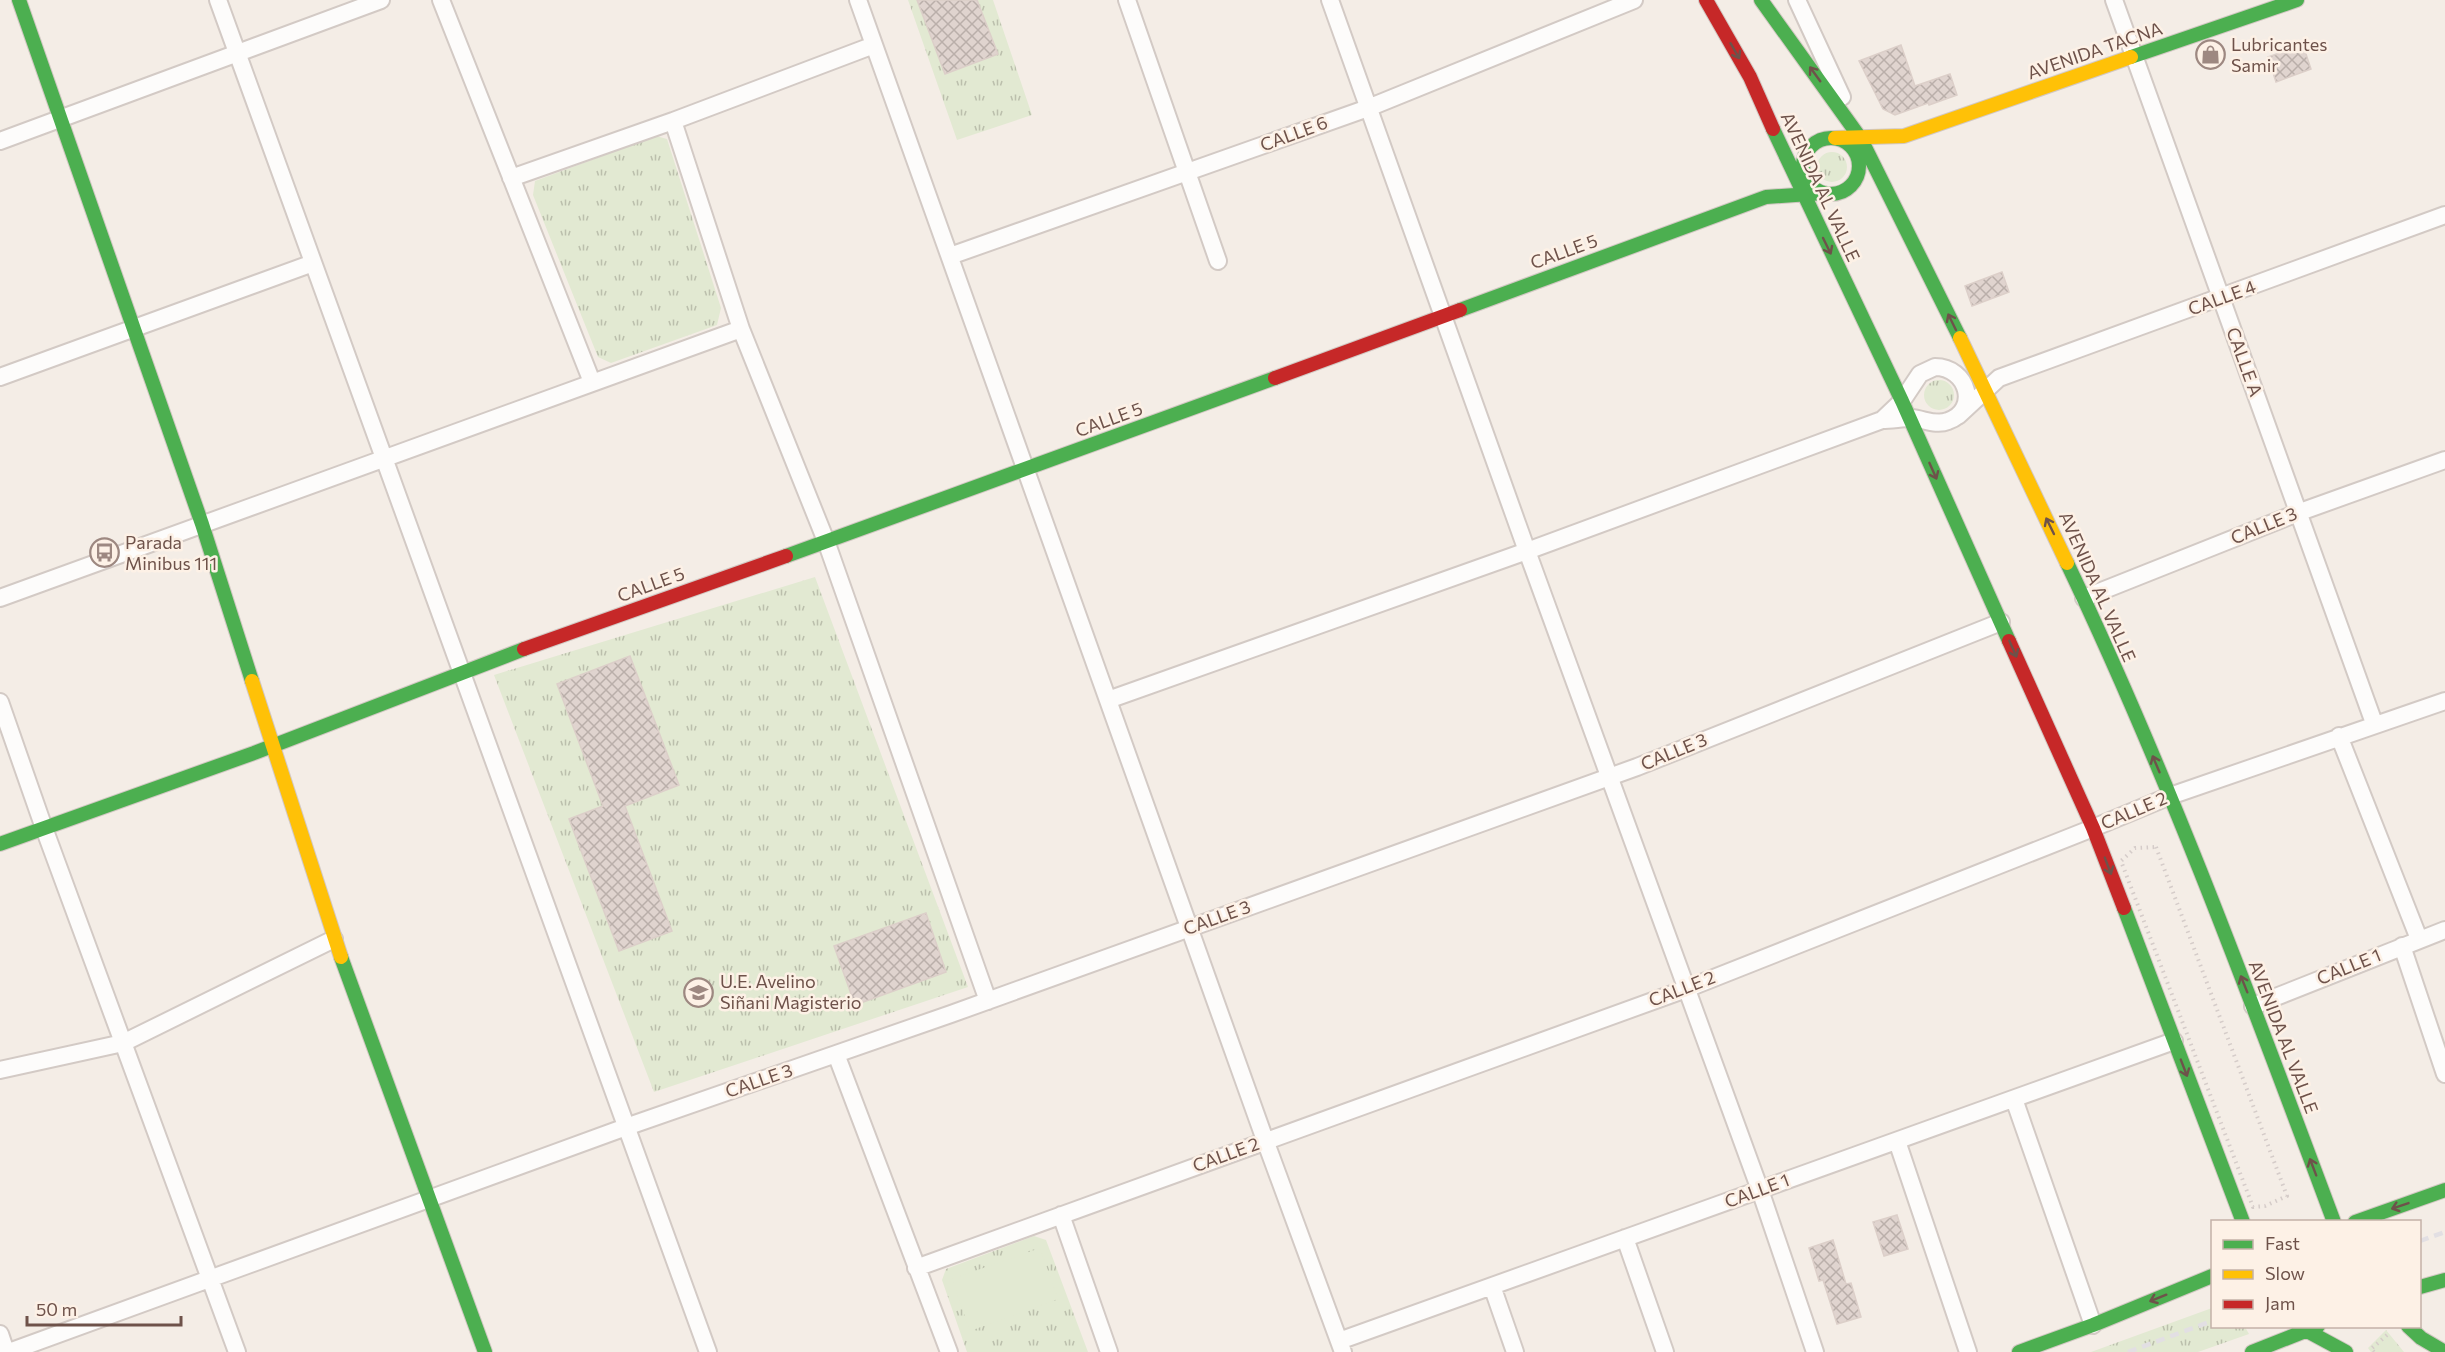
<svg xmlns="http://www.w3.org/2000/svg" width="2445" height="1352" font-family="Commissioner,sans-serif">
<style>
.grass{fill:url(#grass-tufts)}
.garden{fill:#e2e9d2}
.building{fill:url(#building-cross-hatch);stroke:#dccfc9;stroke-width:1.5}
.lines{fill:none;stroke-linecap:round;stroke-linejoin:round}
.street-casing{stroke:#d3cac5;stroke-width:20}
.fast-casing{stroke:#d2c8c3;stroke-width:16}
.slow-casing{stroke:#d2c8c3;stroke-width:16}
.jam-casing{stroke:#d2c8c3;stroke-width:16}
.path{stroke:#d5ccc9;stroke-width:4;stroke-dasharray:1.5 4.5;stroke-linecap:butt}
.street{stroke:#fdfcfb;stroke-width:16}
.fast{stroke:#4caf50;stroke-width:14}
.slow{stroke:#ffc107;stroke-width:14}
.jam{stroke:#c62828;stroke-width:14}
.rail{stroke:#e2dfe3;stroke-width:4.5;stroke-dasharray:9 6;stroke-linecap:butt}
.oneway{stroke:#6e524a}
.labels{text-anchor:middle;stroke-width:5;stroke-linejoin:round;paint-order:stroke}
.poi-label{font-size:18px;fill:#6e524a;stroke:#fdf1e6;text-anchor:start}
.street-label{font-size:18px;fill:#6e524a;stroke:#fdf1e6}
</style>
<defs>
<pattern id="grass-tufts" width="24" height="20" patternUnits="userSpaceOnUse" patternTransform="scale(1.5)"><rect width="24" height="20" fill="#e2e9d2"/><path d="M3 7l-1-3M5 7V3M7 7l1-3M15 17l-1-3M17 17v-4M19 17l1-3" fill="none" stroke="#bbbfac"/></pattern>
<pattern id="building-cross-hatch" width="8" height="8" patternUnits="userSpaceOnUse" patternTransform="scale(1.5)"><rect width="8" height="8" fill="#e0d4cf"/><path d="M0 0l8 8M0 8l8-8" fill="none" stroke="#baafaa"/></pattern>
</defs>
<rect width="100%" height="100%" fill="#f4ede6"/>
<path class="grass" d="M908 0H993L1032 115 957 140Z
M656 136 667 139 721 308 717 325 611 363 598 357 533 195 535 181Z
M1817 167a15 15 0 1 1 30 0a15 15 0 1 1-30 0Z
M1924 395a15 15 0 1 1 30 0a15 15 0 1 1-30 0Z
M815 577 968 987 654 1092 494 675Z
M1034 1236 1046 1240 1088 1352H967L942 1280 946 1269Z
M2212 1308V1326L2245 1327 2249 1334 2198 1352H2091Z
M2386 1330 2404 1352H2371L2368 1348Z"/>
<path class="garden" d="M1040 1248 1058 1299 970 1331 952 1279Z"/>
<path class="building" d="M917 0H977L998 54 945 74Z
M1901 45 1915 86 1950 74 1957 95 1929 105 1928 103 1895 115 1883 109 1859 61Z
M2303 45 2311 69 2276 82 2268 57Z
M2002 272 2009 292 1972 306 1965 286Z
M630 656 679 785 625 806 672 931 619 951 569 819 603 806 557 684Z
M926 913 946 972 855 1005 834 946Z
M1897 1215 1908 1249 1884 1256 1873 1222Z
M1833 1240 1846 1284 1851 1283 1861 1317 1837 1324 1823 1280 1819 1281 1809 1248Z"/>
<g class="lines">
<defs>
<path id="street" d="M218 0 708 1352
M441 0 592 382
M858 0 1265 1140 1343 1352
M1127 0 1218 261
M1330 0 1527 551 1760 1190 1815 1352
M1797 0 1842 97
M2114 0 2374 723
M673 121 741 329 826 541 988 1001
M0 141 381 0
M511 178 673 121 874 45
M950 256 1368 108 1634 0
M1935 367C1968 367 1980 410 1948 421 1936 426 1924 419 1911 418 1902 418 1892 420 1882 420L1902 401 1920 374Z
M0 377 313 263
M1958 416 1999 378 2445 215
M0 598 741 329
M2084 598 2300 512 2445 460
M1108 700 1527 551 1882 420
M0 702 44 828 237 1352
M2339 736 2419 939
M2402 946 2445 1074
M2253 1006 2445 930
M836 1054 949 1352
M0 1070 123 1043 334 939
M2014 1099 2093 1325
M1897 1141 1968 1352
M1061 1215 1109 1352
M1625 1238 1665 1352
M916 1268 1686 989 2093 828 2170 796 2445 701
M1492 1286 1515 1352
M0 1334 6 1352
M1339 1341 2174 1041
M9 1352 626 1127 951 1014 1637 767 2001 622"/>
<path id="fast" d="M19 0 202 524 252 681
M1761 0 1861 139 1960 338
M2131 57 2297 0
M1773 129 1902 401 2009 641
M1803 166a28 28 0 1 1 56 0a28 28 0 1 1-56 0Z
M1460 310 1766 197 1824 193
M786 556 1275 378
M2067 563C2169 777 2251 1000 2334 1222
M0 844 254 753 524 649
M2124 908 2243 1222
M341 957 485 1352
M2355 1222 2445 1190
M2420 1287 2445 1280
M2298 1326 2346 1352
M2408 1326 2421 1338 2445 1352
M2019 1352 2093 1325 2212 1276
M2252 1352 2318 1326"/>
<path id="slow" d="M1835 138 1904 136 2131 57
M1960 338 2067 563
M252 681 341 957"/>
<path id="jam" d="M1706 0 1750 77 1773 129
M1275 378 1460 310
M2009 641 2093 828 2124 908
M524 649 786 556"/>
</defs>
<use href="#street" class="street-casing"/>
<use href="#fast" class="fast-casing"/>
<use href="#slow" class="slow-casing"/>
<use href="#jam" class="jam-casing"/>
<path class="path" d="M2156 847 2287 1196 2265 1206 2253 1207 2121 861 2135 848Z
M2374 1352 2371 1349 2387 1335"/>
<use href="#street" class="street"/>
<use href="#fast" class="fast"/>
<use href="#slow" class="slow"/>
<use href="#jam" class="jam"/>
<path class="rail" d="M2420 1241 2445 1232
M2128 1352 2212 1321"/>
</g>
<defs><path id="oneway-shaft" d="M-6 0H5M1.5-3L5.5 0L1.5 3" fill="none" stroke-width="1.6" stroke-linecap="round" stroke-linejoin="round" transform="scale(1.5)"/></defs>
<g class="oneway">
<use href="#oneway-shaft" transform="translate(1735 51) rotate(60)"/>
<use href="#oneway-shaft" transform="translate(1815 74) rotate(-126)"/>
<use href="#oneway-shaft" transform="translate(1827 246) rotate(64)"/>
<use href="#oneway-shaft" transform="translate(1952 322) rotate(-116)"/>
<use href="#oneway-shaft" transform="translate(1933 471) rotate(66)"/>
<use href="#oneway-shaft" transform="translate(2050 526) rotate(-116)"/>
<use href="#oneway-shaft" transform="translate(2013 649) rotate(66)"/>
<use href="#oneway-shaft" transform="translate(2156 764) rotate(-113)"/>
<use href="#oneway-shaft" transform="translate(2108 866) rotate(69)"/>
<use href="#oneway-shaft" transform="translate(2244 984) rotate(-112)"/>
<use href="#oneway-shaft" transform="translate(2184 1068) rotate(69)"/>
<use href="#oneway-shaft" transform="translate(2313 1167) rotate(-111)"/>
<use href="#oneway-shaft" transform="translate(2400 1206) rotate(161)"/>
<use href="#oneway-shaft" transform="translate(2158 1298) rotate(158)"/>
</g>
<defs>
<symbol id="shop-ring" viewBox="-11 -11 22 22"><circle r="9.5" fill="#fdf1e6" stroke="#9d8881" stroke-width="1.5"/><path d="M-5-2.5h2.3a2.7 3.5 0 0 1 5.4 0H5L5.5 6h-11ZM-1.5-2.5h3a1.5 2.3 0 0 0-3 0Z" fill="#9d8881"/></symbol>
<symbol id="bus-ring" viewBox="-11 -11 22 22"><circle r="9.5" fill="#fdf1e6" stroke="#9d8881" stroke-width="1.5"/><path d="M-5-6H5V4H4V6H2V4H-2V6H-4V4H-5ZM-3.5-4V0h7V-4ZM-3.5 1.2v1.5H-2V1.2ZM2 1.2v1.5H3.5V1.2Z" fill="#9d8881"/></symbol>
<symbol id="school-ring" viewBox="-11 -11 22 22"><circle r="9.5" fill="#fdf1e6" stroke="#9d8881" stroke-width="1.5"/><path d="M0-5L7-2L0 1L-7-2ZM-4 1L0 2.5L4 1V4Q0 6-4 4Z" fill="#9d8881"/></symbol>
</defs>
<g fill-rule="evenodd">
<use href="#shop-ring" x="2194" y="38" width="33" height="33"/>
<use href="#bus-ring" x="88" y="536" width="33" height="33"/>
<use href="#school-ring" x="682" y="976" width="33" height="33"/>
</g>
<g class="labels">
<g class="poi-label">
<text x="2231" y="51">Lubricantes<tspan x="2231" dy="21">Samir</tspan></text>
<text x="125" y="549">Parada<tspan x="125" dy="21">Minibus 111</tspan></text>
<text x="720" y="988">U.E. Avelino<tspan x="720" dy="21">Siñani Magisterio</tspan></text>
</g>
<g class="street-label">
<text transform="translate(2095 51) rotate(-19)" y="6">AVENIDA TACNA</text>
<text transform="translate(1294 134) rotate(-20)" y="6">CALLE 6</text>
<text transform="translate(1820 187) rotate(65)" y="6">AVENIDA AL VALLE</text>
<text transform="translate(1564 252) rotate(-20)" y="6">CALLE 5</text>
<text transform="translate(2222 298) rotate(-20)" y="6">CALLE 4</text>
<text transform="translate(2244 362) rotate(70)" y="6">CALLE A</text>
<text transform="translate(1109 420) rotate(-20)" y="6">CALLE 5</text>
<text transform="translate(2264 526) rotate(-22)" y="6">CALLE 3</text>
<text transform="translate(651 585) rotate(-20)" y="6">CALLE 5</text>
<text transform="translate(2097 587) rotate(66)" y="6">AVENIDA AL VALLE</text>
<text transform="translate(1674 752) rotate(-22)" y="6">CALLE 3</text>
<text transform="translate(2134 811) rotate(-23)" y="6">CALLE 2</text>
<text transform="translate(1217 918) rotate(-20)" y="6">CALLE 3</text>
<text transform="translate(2349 967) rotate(-22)" y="6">CALLE 1</text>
<text transform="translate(1682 989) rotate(-21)" y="6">CALLE 2</text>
<text transform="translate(2283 1037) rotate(69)" y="6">AVENIDA AL VALLE</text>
<text transform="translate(759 1081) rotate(-19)" y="6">CALLE 3</text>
<text transform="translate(1226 1155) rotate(-20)" y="6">CALLE 2</text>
<text transform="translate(1757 1191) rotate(-20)" y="6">CALLE 1</text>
</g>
</g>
<rect x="2211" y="1220" width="210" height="108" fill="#fdf1e6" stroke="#c4b1a8" stroke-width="1.5"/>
<rect x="2223" y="1240" width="30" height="9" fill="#4caf50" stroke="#c4b1a8" stroke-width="1.5"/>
<text x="2265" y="1250" font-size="18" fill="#6e524a">Fast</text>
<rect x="2223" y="1270" width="30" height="9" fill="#ffc107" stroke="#c4b1a8" stroke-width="1.5"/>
<text x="2265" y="1280" font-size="18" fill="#6e524a">Slow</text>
<rect x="2223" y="1300" width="30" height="9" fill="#c62828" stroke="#c4b1a8" stroke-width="1.5"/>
<text x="2265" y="1310" font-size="18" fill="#6e524a">Jam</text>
<path d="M27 1316v9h154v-9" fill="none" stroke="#6e524a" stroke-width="3"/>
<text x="36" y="1316" font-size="18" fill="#6e524a" stroke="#fdf1e6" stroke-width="4.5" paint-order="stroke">50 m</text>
</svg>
